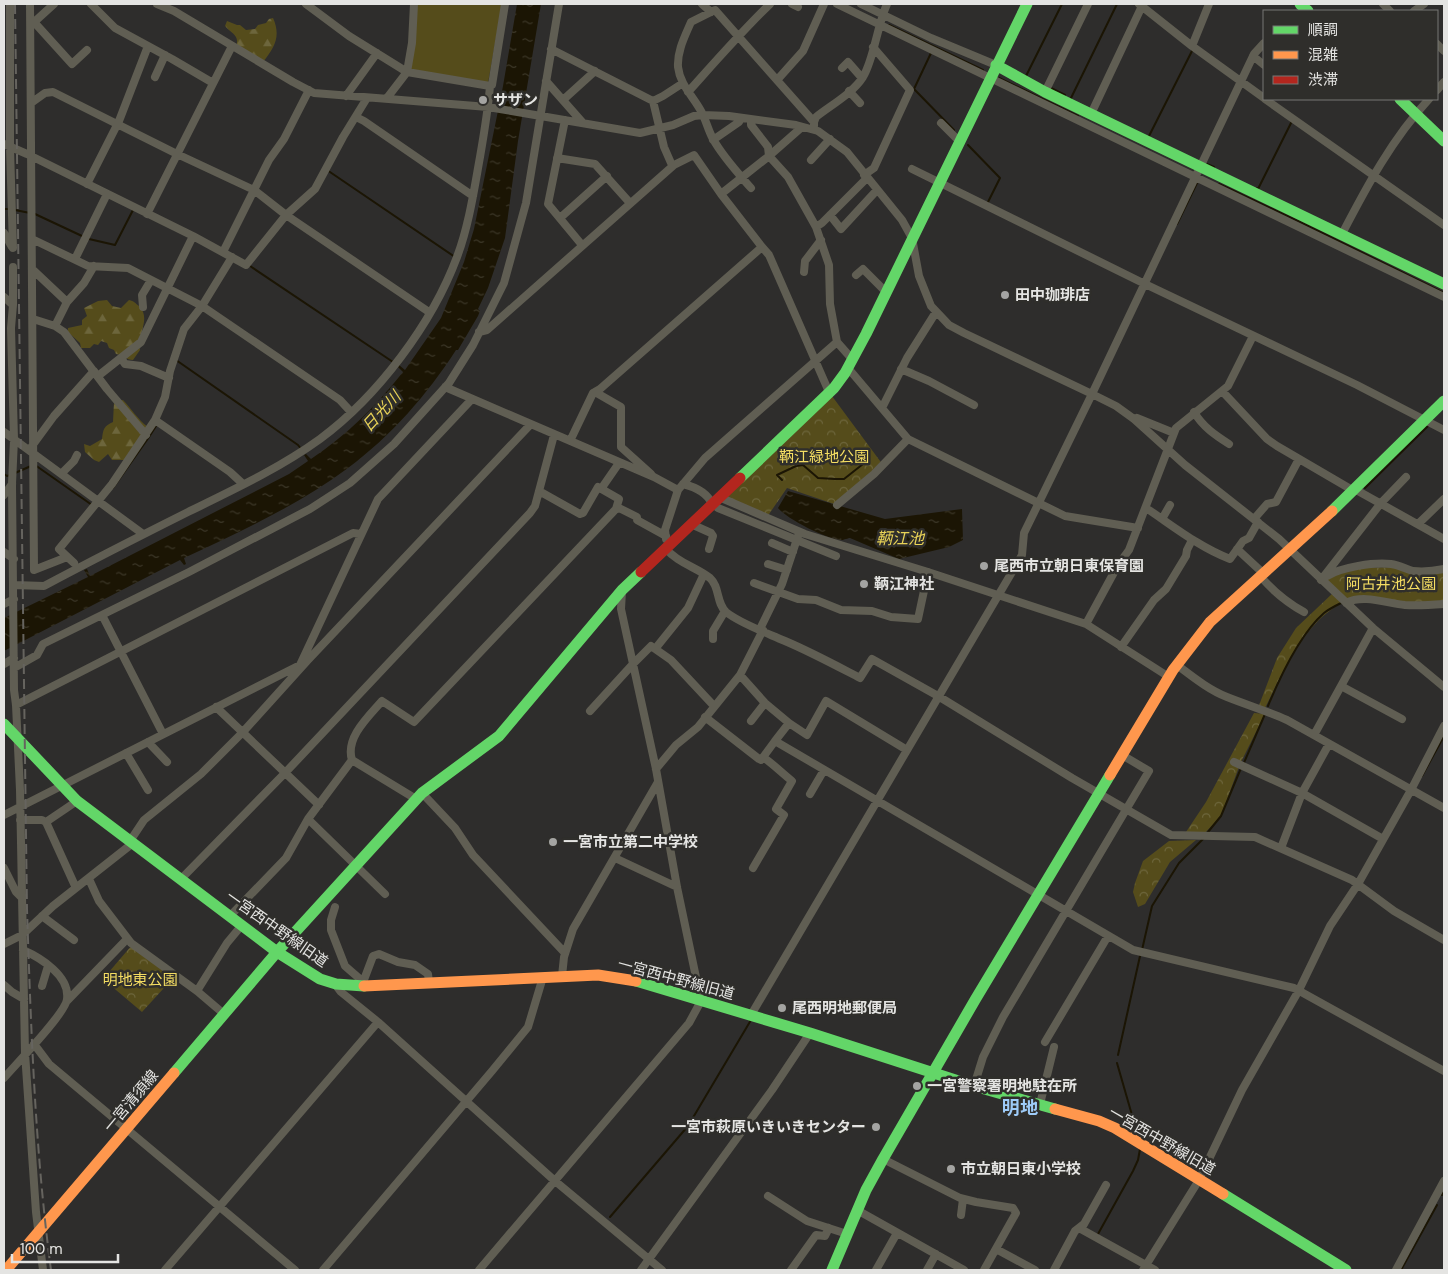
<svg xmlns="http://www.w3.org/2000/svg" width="1448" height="1274" font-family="'DM Sans','Noto Sans JP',sans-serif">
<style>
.forest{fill:url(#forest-firs)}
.park{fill:url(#park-crowns)}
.pitch{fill:#554c1b}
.water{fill:url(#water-ripples)}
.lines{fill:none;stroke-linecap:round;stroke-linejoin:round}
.stream{stroke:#1b1504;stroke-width:2}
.street{stroke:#605e53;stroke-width:8}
.fast{stroke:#63d668;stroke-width:11}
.slow{stroke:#ff974d;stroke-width:11}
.jam{stroke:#b3261e;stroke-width:11}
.rail{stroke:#66645f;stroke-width:2;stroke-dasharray:10 5;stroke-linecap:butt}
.poi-dot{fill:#a4a4a2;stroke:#2f2e2b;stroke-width:2}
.labels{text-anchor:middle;stroke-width:5;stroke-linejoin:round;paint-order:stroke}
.poi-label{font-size:15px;font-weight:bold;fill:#e4e4e2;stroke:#2f2e2b;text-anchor:start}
.park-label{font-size:15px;fill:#f4dd62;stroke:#2f2e2b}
.street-label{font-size:15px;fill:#e4e4e2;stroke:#2f2e2b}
.water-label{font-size:16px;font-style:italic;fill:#e9d357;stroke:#2f2e2b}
.quarter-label{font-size:18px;font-weight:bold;fill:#9ecbf8;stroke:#2f2e2b}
</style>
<defs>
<pattern id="forest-firs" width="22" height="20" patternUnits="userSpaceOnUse" patternTransform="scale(1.25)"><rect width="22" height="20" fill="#554c1b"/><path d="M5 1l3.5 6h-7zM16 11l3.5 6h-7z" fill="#6d663c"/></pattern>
<pattern id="park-crowns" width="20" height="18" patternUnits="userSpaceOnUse" patternTransform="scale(1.25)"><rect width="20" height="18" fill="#554c1b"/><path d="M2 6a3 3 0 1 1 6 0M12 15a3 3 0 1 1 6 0" fill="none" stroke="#6d663c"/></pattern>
<pattern id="water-ripples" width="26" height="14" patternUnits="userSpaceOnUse" patternTransform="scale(1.25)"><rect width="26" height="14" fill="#1b1504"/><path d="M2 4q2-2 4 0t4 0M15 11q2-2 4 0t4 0" fill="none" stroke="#3c3728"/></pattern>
</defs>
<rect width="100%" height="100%" fill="#2e2d2c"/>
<path class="forest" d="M273 18C281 36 275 47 263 62L236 47C240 35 232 34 225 26L227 21 237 25H240L246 30 255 29 258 25 266 23 269 19Z
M107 300 112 306 121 308 129 300C134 301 135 303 139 306 152 319 136 336 140 350L133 360C126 360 123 355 116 354L114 350 109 348 107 343 101 341 98 345 94 344 90 348H81L80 343 68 332V328L82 325V320L87 316 84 308 98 301Z
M123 400C132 409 137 419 148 427 148 442 139 451 127 460H112L108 454 99 462 94 460 85 452 84 444 90 446 102 439C103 429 104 426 113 422L114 402Z"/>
<path class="park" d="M829 392 883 465 837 505 787 488 767 517 719 497Z
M1400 567 1444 569V604L1343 600C1334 608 1324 614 1316 623 1293 647 1279 680 1264 710L1258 708 1277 658 1296 628 1334 592 1321 580 1350 568Z
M1254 713 1265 714 1240 764 1221 816 1202 836 1184 835 1206 802Z
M1196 840 1170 862 1145 904 1138 907 1133 892 1135 883 1143 861 1169 841Z
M132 945 174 977 142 1012 103 979Z"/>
<path class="pitch" d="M417 4H502L488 83 409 71Z"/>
<path class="water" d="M517 4H541L518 141 505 238 488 288 478 309 480 311 478 316 458 350H456C427 395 391 436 348 468 299 505 239 532 184 558L186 564 184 565 180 560 4 651V618L88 577 84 570 87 569 90 576 289 474 308 461 304 455 306 454 311 459C347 435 376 406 403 372L398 367 399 365 405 370 441 318 464 262 474 229 503 86Z
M788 491 885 519 962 509 963 540 949 547 899 559 850 538C849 538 843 540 842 540 828 540 787 519 778 508Z"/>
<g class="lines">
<path class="stream" d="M889 25 983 70
M931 53 914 89 954 130
M1026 76 1062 4
M999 78 1078 116
M1051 88 1065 95
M1071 98 1117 4
M1149 136 1193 49
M968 145 1000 178 987 204
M1207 164 1214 167
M327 170 455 257
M1219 184 1300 222 1444 293
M1257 188 1258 189 1292 121
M4 209H10
M15 210 30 213
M35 214 82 236
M1177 224 1197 183
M89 239 115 245 133 210
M250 266 393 362
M176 360 298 445 302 450
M35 465 92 505
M15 473 31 466
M4 474 7 476 10 475
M782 480 777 475 796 466 803 465 818 478 835 479H844L863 464
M113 488 149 437 156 426
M1365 488 1429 425
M1268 706C1280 677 1300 634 1324 613 1329 609 1335 606 1341 603
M1243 765 1265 714
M1422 776 1444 736
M1208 832 1221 816 1241 768
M1142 950 1152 906 1179 863 1203 839
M1118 1055 1140 956
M1117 1063 1136 1129
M1442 1195 1444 1191
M610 1217 688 1126 751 1020
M1098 1234 1133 1171 1138 1160 1140 1149
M1401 1270 1437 1205"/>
<path class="street" d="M10 4V148L13 248
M30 4C32 192 31 381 34 570L67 557
M91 4 115 28 172 59 213 83
M157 4 174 11 293 82 314 93 488 107 640 133 673 125 694 116 703 115 729 116 796 125 818 131 847 152 902 220 912 238 919 276 931 306 949 325 964 333 1092 394 1116 406 1134 419 1185 465 1279 539 1373 628 1444 687
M306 4 349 36 407 72 490 86
M702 4 711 12
M792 4 798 7
M837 4 1444 297
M861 4 931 38 996 65
M1139 4 1192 46 1264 98
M1383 4 1390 11
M1414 11 1424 4
M34 22 72 64 87 50
M32 24 54 4
M1437 44 1444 51
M1192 46 1209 4
M551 49 653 101 664 147 671 163 674 165 694 155 721 194 762 247
M1253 56 1264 65
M842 68 848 62 862 78
M155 77 165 55
M778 79 803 51 824 4
M546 81 583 123
M1437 90 1444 82
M849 91 860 103
M688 92C715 62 741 32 770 4
M1045 92 1088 4
M346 96 377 53
M387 98 407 72 412 43 414 4
M1265 99 1444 225
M563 100 595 71
M653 101 663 96 683 83
M31 103 45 93 53 92 177 154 254 190 286 215 429 312
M1091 114 1142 6
M356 117 364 121 473 196
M565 120 548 204 582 245
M751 120V125L768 147 769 156
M941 123 960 142
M814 126V122L816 117C831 105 852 94 863 77 874 59 877 26 887 4
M713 140 739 122 741 118
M4 144 27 154 193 236 246 265 286 215 315 189 343 137 367 98
M769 156 802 127
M557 158 595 164 630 203
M811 160 830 139
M912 169 1145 284 1357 385 1444 430
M864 175 874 168 910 90 873 47
M87 184 119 121 148 46
M751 188C738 173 723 157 713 139 708 130 706 120 701 111 693 96 680 85 678 67 677 51 685 36 691 22L715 10 814 122
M721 194 769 156 788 177 816 227 829 265 830 304 837 342 852 359
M147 214 232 46
M830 215 841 229 877 190
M560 218 607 176
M816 227 822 223 867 178
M4 233 12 247
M1342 234C1367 186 1392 139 1429 99
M32 239 88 266 128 268 202 306 340 400 351 412
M223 252 269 160 284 139 309 90
M75 259 107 194
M13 267V305
M32 269 67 302
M804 272 805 261 821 240
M856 275 863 269 886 292
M4 297 13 305 11 328 14 439 12 484 14 690 16 705 20 790 25 1053 36 1212 43 1270
M143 307 142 295 151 280
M33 319 55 326 64 332 107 389 146 435
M55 326 67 302 84 283 94 266
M479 332 487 330 674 165
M121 358 125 364 141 366 169 378
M848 368 908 439 1065 516 1138 528
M901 369 929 381 974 405
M98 376 141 342 193 236
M445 387 654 477 678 490
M1222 391 1267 439 1277 446 1354 491H1358L1444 539
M595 392 621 407V447L651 474
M882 408 907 358 936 312
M1194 412C1203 427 1215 435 1229 444
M1137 418 1174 433
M155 420 230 472 243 484
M4 432 143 534
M570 441 593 393 600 389 762 247 769 255 829 392
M32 446 54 416 94 371
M61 474 74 461 77 455
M683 484C695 487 707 492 712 504
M601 489 619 463
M539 491 580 514 583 513 598 487 619 499 616 509
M4 495 12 484
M719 497 805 534 928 572 1086 624 1169 677
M837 505 874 474 908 439
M718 508 836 556
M1146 508C1173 526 1199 547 1230 559L1243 541 1249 538 1258 522
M1162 519 1170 505
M1254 519 1267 504 1276 502 1299 459
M691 524 711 533 713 536 709 549
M1418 524 1444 499
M666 539 665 530 678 490 705 458 837 342
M772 543 793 552
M666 549C678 563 696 567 710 578 720 587 716 603 726 612 741 624 767 633 785 641 811 652 835 665 860 678L872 659 938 696 1072 778 1171 835 1255 837 1352 880 1394 911 1444 940
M1237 549 1264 574
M4 552 14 559
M74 563 59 549 112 484 155 420 165 397 170 371 184 329 202 306 232 257
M768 564 787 570
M1327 576C1342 567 1374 562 1391 564 1399 565 1406 569 1413 571 1423 572 1434 571 1444 569
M1261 577C1274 592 1286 602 1304 612
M1321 580 1381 503 1406 477
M754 583 798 599 816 600 841 610 872 611 891 617 918 619 928 572
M14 585 44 586C91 561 140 536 188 512 233 490 280 468 320 439 378 396 432 324 457 257 469 225 474 190 480 157 484 134 488 110 490 86L492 85 505 4
M1346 603C1363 594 1386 603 1405 605 1418 606 1431 605 1444 604
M4 604 14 599
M102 615 163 734
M1086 624 1118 565 1129 550 1176 428 1228 386 1253 336
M760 629 782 584 798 536
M713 639V631L725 611
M1121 647 1154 600 1166 589 1186 556 1187 550 1192 540
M655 649 688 608 704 574
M4 664 14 658
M1177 665C1193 677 1209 690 1227 697 1247 705 1267 711 1287 720L1444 808
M14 668 37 655 43 644 189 572 310 509 350 483 394 444 449 383 473 345 504 283 526 203 559 4
M740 675 765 703 789 723 775 741 1133 950 1294 988 1444 1071
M1341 686 1402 719
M16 705 353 533 361 534
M216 707 319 805
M590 711 633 664 651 646 671 660 714 706
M705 717 759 759 761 760 775 741
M751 721 765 703
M789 723 807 735 826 701 907 750
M1314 735 1373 628
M148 742 167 762
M126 753 148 790
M1234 762 1302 793 1383 839
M656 769 676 745 698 727 740 675 763 630
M422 793 455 828 473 855 565 953
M810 794 824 770
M416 799 352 760C345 738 368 717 382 701L414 722 615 510 619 508 637 517V520L666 536
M4 815 300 665 378 499 472 399
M308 819 385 894
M20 820H42L46 822 77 801
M46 822 76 888
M130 841 144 820 201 774 242 733 307 661 530 425
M1281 848 1302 793 1329 744
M615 858 677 887
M4 868 16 892 21 897
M753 868 784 815 776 809 792 781C782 773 773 764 763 757
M89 879 99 901 131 943 197 991 224 1014
M181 879 284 774 530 513 535 506 554 435
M335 907 331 920V930L345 966 360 979 362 985 373 956 379 954 398 962 415 965 428 974 429 982
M42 916 74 940
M230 916 286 858 308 819 352 760
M4 944 22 935 53 906 133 843
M562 976 564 957 573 929 658 782
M335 984 341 992 378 1022 555 1181 662 1270
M4 985 12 992 24 999
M42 986 48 966
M197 991 227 943 242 925
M67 1001 127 939
M751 1015 1022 555 1024 533 1092 394 1254 54 1264 43
M1045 1042 1108 936
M34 1044 49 1064 295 1270
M4 1078C16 1064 66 1013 67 999 70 976 41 958 23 950
M974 1086 983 1057 1003 1017 1149 771 1122 755
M1040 1104 1054 1047
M883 1159 960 1198 976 1202 1013 1208 1016 1213 984 1270
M768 1196 807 1221 847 1234
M857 1210 964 1270
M961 1215 963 1199
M1079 1228 1155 1270
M996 1249 1035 1270
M165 1270 378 1022
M323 1270 492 1071 528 1027 543 977
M479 1270 689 1023 701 1001 677 887 656 769 621 609 622 591
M641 1270 772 1090 810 1033
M791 1270 816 1235 825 1236 829 1228
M876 1270 897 1233
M927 1270 936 1254
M1054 1270 1075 1231 1084 1224 1106 1185
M1143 1270 1199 1180 1242 1090 1299 990 1330 926 1358 884 1411 790 1444 726
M1396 1270 1444 1181"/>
<path class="fast" d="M1300 4 1308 11
M996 65 1045 92 1444 284
M1400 99 1444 141
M740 478 834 388 845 373 866 334 1027 4
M1332 511 1444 401
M4 724 77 801 277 952 320 979 336 984 364 986
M636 981 810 1033 974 1086 1055 1109
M174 1073 277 952 422 793 499 736 622 590 641 572
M1223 1194 1346 1270
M832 1270 866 1190 883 1159 975 1000 1110 775"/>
<path class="slow" d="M1110 775 1173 670 1210 622 1332 511
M364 986 598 975 636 981
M1055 1109 1099 1121 1115 1128 1223 1194
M6 1270 174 1073"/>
<path class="jam" d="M641 572 740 478"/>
<path class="rail" d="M15 4 27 909C31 1030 35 1150 51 1270"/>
</g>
<g class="poi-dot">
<circle cx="483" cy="100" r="5"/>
<circle cx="1005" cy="295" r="5"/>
<circle cx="984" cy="566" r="5"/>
<circle cx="864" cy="584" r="5"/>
<circle cx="553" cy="842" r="5"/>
<circle cx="782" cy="1008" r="5"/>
<circle cx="917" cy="1086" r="5"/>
<circle cx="876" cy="1127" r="5"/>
<circle cx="951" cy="1169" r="5"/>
</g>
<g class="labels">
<g class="poi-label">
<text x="493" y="105">サザン</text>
<text x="1015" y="300">田中珈琲店</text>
<text x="994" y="571">尾西市立朝日東保育園</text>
<text x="874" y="589">鞆江神社</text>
<text x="563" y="847">一宮市立第二中学校</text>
<text x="792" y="1013">尾西明地郵便局</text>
<text x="927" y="1091">一宮警察署明地駐在所</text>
<text x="866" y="1132" text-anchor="end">一宮市萩原いきいきセンター</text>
<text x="961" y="1174">市立朝日東小学校</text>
</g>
<g class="park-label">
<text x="824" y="462">鞆江緑地公園</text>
<text x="1391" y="589">阿古井池公園</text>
<text x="140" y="985">明地東公園</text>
</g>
<g class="street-label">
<text transform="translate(277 929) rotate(35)" y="5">一宮西中野線旧道</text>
<text transform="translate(676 979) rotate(15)" y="5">一宮西中野線旧道</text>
<text transform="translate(131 1101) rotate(-50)" y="5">一宮清須線</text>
<text transform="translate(1162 1141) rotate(30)" y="5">一宮西中野線旧道</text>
</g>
<g class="water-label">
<text transform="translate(381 411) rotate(-47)" y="6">日光川</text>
<text x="900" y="544">鞆江池</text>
</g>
<g class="quarter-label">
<text x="1020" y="1114">明地</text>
</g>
</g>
<rect width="1448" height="1274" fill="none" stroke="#e4e4e2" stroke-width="10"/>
<rect x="1263" y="10" width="175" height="90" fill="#2f2e2b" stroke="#777774"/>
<rect x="1273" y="26" width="25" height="8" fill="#63d668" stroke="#777774"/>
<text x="1308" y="35" font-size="15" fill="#e4e4e2">順調</text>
<rect x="1273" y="51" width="25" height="8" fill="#ff974d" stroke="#777774"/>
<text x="1308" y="60" font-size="15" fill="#e4e4e2">混雑</text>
<rect x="1273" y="76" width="25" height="8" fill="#b3261e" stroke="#777774"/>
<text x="1308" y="85" font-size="15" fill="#e4e4e2">渋滞</text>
<path d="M12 1254v8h106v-8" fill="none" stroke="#e4e4e2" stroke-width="2.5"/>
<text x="20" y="1254" font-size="15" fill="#e4e4e2" stroke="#2f2e2b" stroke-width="4" paint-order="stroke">100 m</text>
</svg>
